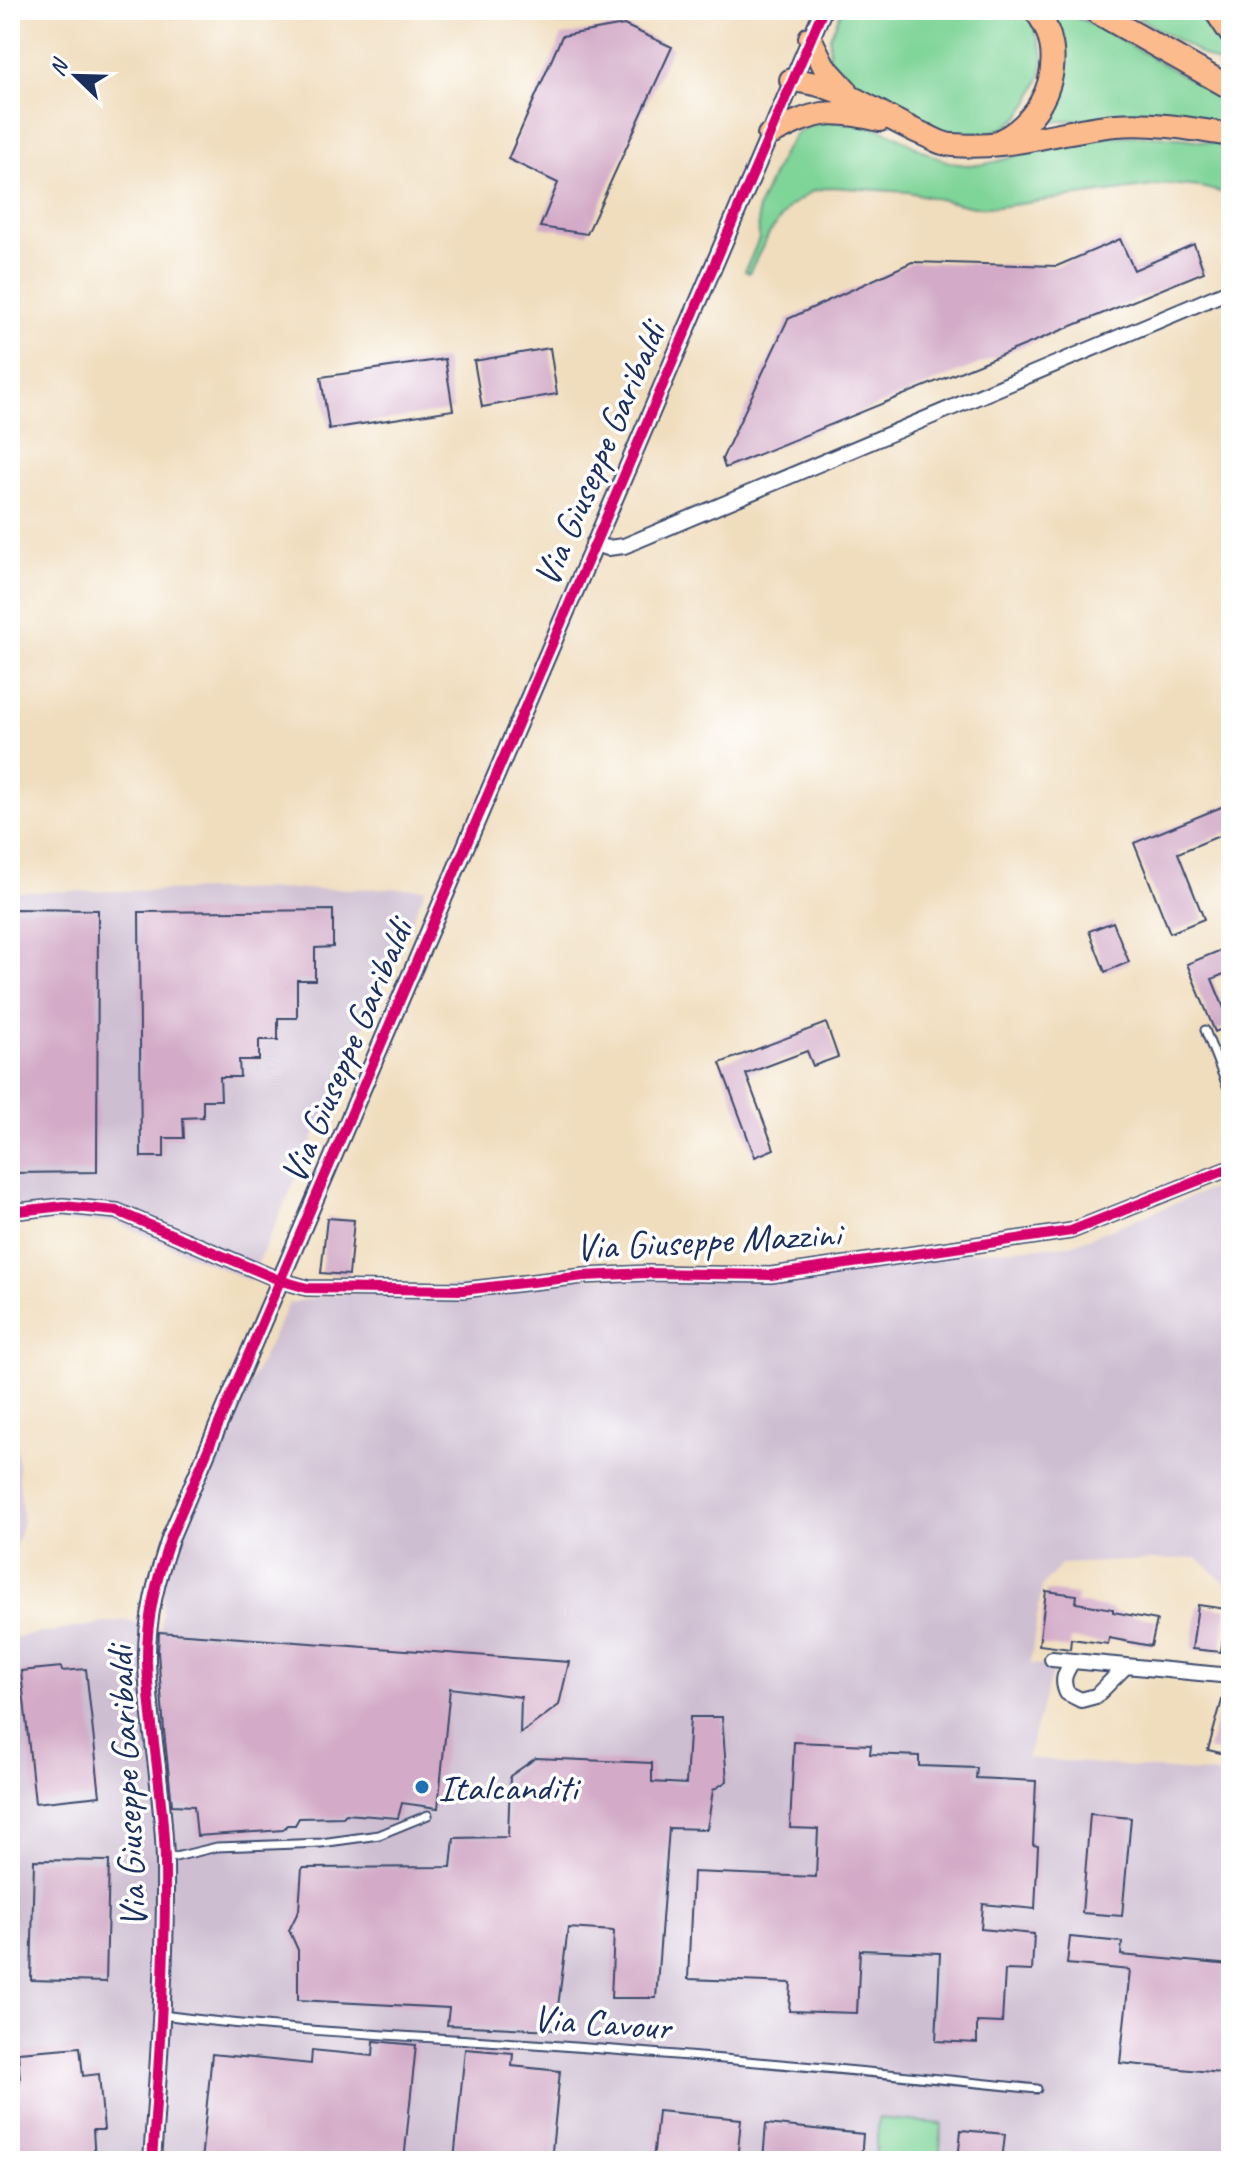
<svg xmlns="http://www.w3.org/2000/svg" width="1241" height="2171" font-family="Caveat,sans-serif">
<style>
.industrial{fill:#cebed1}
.green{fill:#7fd498;stroke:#4d827b;stroke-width:2}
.building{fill:#d3aac7}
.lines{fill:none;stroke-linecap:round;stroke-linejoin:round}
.service-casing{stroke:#3b496c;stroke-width:11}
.minor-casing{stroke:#3b496c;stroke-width:18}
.tertiary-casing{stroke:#3b496c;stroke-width:20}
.trunk-casing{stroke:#3b496c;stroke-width:26}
.service{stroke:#fff;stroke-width:7}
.minor{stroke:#fff;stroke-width:14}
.tertiary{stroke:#fff;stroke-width:16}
.trunk{stroke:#fbbb8d;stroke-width:22}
.cycleway-casing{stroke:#fff;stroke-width:15}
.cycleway{stroke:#d6006c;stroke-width:10}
.poi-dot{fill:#1f6fb2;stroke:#fff;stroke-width:3}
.labels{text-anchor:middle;stroke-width:7;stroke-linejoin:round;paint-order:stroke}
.street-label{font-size:38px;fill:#1b2f5e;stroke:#fff}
.poi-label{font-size:38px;fill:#1b2f5e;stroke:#fff;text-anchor:start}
</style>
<rect width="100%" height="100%" fill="#fff"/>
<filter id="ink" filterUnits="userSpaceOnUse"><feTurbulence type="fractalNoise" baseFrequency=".0125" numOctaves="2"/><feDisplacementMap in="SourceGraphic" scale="16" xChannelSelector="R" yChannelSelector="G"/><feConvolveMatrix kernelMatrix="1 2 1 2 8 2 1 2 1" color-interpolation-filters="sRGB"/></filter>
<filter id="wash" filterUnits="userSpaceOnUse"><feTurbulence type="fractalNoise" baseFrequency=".006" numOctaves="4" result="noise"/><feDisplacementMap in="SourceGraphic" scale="32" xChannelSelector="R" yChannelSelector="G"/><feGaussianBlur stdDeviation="1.8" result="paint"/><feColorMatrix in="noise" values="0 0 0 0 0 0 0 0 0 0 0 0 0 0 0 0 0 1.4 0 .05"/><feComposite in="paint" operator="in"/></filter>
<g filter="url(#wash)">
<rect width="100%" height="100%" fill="#f0ddbd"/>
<path class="industrial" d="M426 888 250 1281 115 1222 13 1223 10 1226V892Z
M1231 1181V1588L1197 1558 1062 1564 1042 1586 1030 1664 1054 1666 1027 1758 1231 1775V2161H10V1638L125 1620 161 1628 164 1580 221 1444 289 1303 329 1295 1071 1245Z
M10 1372 23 1522 10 1568Z"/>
<path class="green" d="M842 10H1028L1044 56 1041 76 1030 101 1019 117 1004 128 976 136 945 132 857 93 829 59 830 36Z
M1050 10H1062L1101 29 1231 103V126L1179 115 1144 114 1040 123C1071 85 1069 54 1050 10Z
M1125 10H1204L1231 46V71Z
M831 121C847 124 865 124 880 129 911 140 935 165 971 165 995 165 1019 154 1042 148 1104 132 1169 132 1231 147V195L1201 187 1167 184 997 207H973L908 192 831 187 813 191 789 207 769 234 749 273 745 271 759 239 758 208 782 154 796 134 810 125Z
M879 2118 942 2124 939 2161H875Z"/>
<g id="blocks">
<path class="building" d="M624 25 672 47 587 234 540 227 558 183 508 159 562 36Z
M1120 239 1134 270 1194 244 1204 272 725 468 722 459 788 319 912 262 1057 266Z
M550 348 557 394 482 407 474 361Z
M445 359 453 410 329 429 321 377Z
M1231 803V831L1178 853 1204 919 1170 933 1134 843Z
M10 909 98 910 97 1172 13 1173V1114H10Z
M333 910V947L315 948V980H297V1018H278V1040H259V1060H239L240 1077H220L221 1100H203V1117L183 1118 184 1138H164V1157H141L139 912Z
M1113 922 1129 962 1105 972 1089 931Z
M1231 946V971L1212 979 1231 1025 1215 1032 1187 964Z
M826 1023 838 1057 813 1066 807 1051 746 1074 774 1149 755 1157 720 1063Z
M327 1218 354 1220 349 1275 321 1273Z
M1046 1591 1077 1595 1076 1603 1113 1609V1612L1157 1620 1151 1646 1109 1638 1108 1644 1071 1639 1070 1649 1039 1645Z
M1198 1605 1227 1609 1221 1652 1192 1649Z
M159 1632 569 1662 559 1705 520 1734 521 1697 450 1688 438 1808 402 1803 398 1818 346 1814 343 1817 299 1818 295 1825H287L283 1830 197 1836 194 1806 172 1805 164 1731 158 1652Z
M61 1667 62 1671 86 1669 100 1796 35 1803 21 1671Z
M1226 1686H1231V1747L1229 1755 1208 1750Z
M690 1717H722L727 1781 713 1790 707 1829 669 1828 656 1998H611L614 1931 568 1928 555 2030 447 2025 449 2008 298 2000V1950L289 1930 299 1910 302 1868 451 1867 454 1838 508 1837 510 1776 536 1758 652 1763V1782L686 1784Z
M794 1742 871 1745 870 1754 919 1756V1766L977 1768 976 1778 1036 1781 1033 1845 1038 1846 1035 1909 983 1904 981 1929 1034 1934 1032 1971 1005 1970 1002 2023 977 2022V2043L936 2041 940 1953 860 1950 857 2013 789 2011 791 1983 688 1979 693 1872 816 1877 818 1829 790 1828Z
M1090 1814 1131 1818 1122 1916 1082 1913Z
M34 1860 109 1861 106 1982 31 1980Z
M1070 1937 1122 1942 1121 1955 1231 1965V2074L1120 2063 1130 1970 1067 1964Z
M374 2041 416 2045 404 2161H201L212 2054 311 2064 312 2050 373 2056Z
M80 2047 83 2076 99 2074 104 2130H93L95 2161H14L10 2082 20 2081 18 2052Z
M465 2049 513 2053 512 2066 560 2071 551 2161H454Z
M658 2111 741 2119 737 2161H653Z
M766 2124 863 2134 861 2161H763Z
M961 2130 1005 2134 1002 2161H958Z"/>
</g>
</g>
<g filter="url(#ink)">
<use href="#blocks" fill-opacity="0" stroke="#3b496c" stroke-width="2"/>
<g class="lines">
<defs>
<path id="service" d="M1205 1030 1231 1096
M167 1859 217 1847 321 1843 379 1835 428 1815
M162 2015C290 2032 420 2036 548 2045 711 2057 874 2072 1037 2089"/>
<path id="minor" d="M593 544 608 548 624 546 1231 290
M10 1212 63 1206 117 1211 279 1280 307 1288 463 1290 584 1276 647 1273 771 1275 1071 1231 1225 1170
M1052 1659 1231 1676
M1072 1662C1065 1673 1061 1680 1067 1693L1081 1700 1096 1696 1124 1668"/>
<path id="tertiary" d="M152 2161C159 2062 166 1962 165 1862 164 1795 149 1729 147 1662 146 1618 157 1577 171 1536L823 10"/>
<path id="trunk" d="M1093 10 1231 88
M1215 10 1231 34
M810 38 824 66 846 90
M791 80C847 85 876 115 925 135 934 139 943 145 953 145 1009 150 1061 130 1116 125 1155 122 1193 129 1231 135
M769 135C816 111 828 108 880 120
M1000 141C1048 118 1071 54 1035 10"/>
</defs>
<use href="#service" class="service-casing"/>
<use href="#minor" class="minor-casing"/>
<use href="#tertiary" class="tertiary-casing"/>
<use href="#trunk" class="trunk-casing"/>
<use href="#service" class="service"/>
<use href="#minor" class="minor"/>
<use href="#tertiary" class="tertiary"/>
<use href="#trunk" class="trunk"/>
<defs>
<path id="cycleway" d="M10 1212 63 1206 117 1211 279 1280 307 1288 463 1290 584 1276 647 1273 771 1275 1071 1231 1225 1170
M152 2161C159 2062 166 1962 165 1862 164 1795 149 1729 147 1662 146 1618 157 1577 171 1536L823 10"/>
</defs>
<use href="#cycleway" class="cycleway-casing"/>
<use href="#cycleway" class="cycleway"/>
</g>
</g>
<circle class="poi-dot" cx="422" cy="1787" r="8"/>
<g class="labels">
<g class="street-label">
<text transform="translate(599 454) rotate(-67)" y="13">Via Giuseppe Garibaldi</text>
<text transform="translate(346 1051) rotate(-67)" y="13">Via Giuseppe Garibaldi</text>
<text transform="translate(708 1240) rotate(-3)" y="13">Via Giuseppe Mazzini</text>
<text transform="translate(126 1787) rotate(-93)" y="13">Via Giuseppe Garibaldi</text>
<text transform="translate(602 2022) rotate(4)" y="13">Via Cavour</text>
</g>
<g class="poi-label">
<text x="438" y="1800">Italcanditi</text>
</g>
</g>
<rect width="1241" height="2171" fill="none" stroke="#fff" stroke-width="40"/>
<g transform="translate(76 76) rotate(293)" stroke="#ffffff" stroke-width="6" paint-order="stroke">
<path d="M0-6L14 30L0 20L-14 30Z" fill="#1b2f5e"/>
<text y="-12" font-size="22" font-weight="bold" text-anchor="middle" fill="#1b2f5e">N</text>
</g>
</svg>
